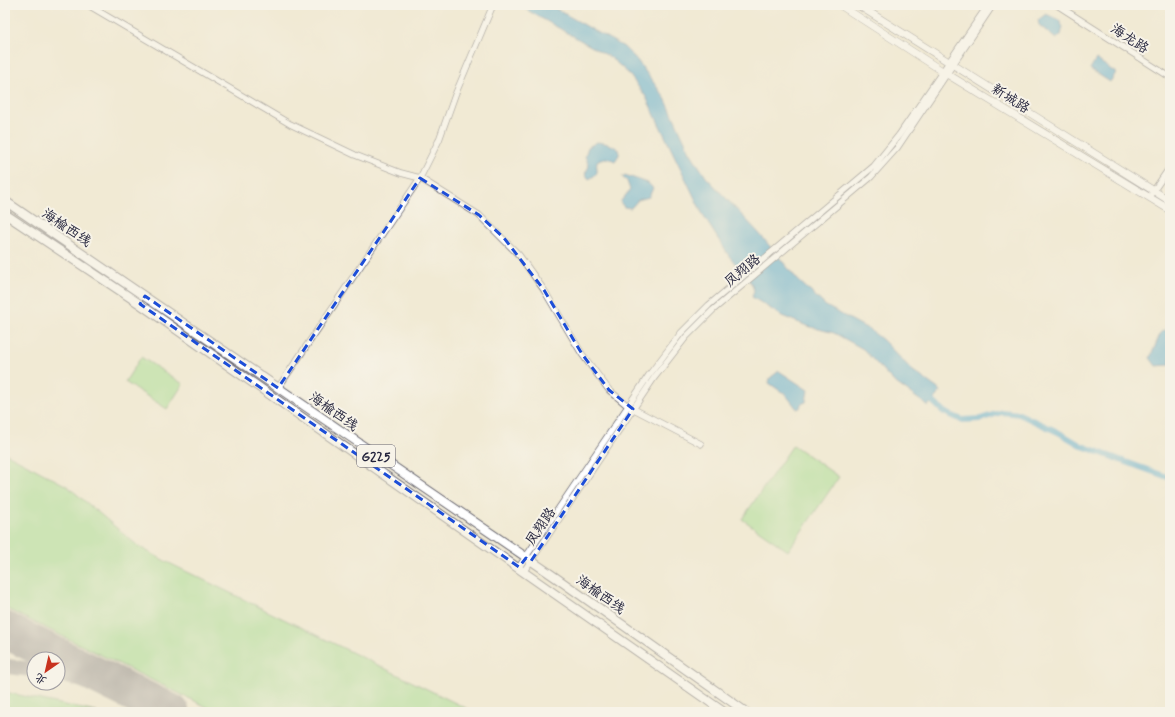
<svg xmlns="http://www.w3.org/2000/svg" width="1175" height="717" font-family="Mynerve,'LXGW WenKai TC',sans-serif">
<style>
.green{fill:#a2dd91;stroke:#628066}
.water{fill:#56aad2;stroke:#3c6686}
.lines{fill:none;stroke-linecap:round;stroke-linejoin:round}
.canal{stroke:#56aad2;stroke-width:6}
.taxiway{stroke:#8a8688;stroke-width:15}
.runway{stroke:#8a8688;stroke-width:37}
.minor-casing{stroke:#6a6871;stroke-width:7}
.major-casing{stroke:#6a6871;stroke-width:8}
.highway-casing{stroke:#6a6871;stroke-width:10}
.minor{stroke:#fff;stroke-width:5.5}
.major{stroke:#fff;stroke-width:7}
.highway{stroke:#fff;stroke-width:8}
.marked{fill:none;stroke:#1d4ed8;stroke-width:3;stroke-dasharray:8 5;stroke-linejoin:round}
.labels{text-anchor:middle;stroke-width:4;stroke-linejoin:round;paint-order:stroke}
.shield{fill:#f7f3e8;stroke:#62616f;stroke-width:1}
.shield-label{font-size:13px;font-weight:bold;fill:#22223b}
.street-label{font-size:14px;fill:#22223b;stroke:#f7f3e8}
</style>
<rect width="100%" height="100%" fill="#f7f3e8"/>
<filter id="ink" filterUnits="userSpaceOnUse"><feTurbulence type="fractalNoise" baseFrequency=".025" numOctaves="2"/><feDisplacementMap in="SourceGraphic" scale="8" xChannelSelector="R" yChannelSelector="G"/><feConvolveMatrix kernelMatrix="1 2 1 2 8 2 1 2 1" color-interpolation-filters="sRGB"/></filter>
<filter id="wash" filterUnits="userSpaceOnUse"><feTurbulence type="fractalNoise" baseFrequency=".012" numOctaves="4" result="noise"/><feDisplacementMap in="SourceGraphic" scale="16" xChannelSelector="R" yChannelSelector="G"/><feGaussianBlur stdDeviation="0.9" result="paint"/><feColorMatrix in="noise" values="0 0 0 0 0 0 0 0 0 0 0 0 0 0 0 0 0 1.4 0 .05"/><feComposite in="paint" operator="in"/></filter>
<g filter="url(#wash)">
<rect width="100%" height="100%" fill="#f1ead4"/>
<path class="green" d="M141 357 183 384 167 409 125 382Z
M793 445 839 477 788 551 742 519Z
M5 453 67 486 138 546 165 561 474 712H217L5 608Z
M5 692 97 712H5Z"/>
<path class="water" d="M518 5H549L606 37 624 47 637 60 665 98 690 152 706 177 758 232 798 280 826 306 870 330 883 340 912 370 941 391 928 406 893 381 863 349 834 333 807 326 782 316 752 297 754 290 751 283 729 256 704 217 646 97 628 73 610 57Z
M1046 14 1059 20 1063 27 1061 35 1056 39 1039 25 1038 20Z
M1096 59 1116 73 1110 82 1090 69Z
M597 142C605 143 612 144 619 150V155L615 161C607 157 604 157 597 161 595 171 602 172 589 179L585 174 589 166 585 156 588 147Z
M625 175 648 183 653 188 649 197 638 200 631 208 624 207 620 202 630 190 627 181 622 177Z
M1170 327V365L1156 366 1150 358 1161 332Z
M779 371 808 390 806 402 801 404 800 408 797 409 786 395 769 383 770 378Z"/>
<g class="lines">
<path class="canal" d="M927 396 944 412 962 420 980 419 1002 412 1019 414 1058 432 1082 446 1170 478"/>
<path class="taxiway" d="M5 666 34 670
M58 674 107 687 164 709"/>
<path class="runway" d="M5 630 171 712"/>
</g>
</g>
<g filter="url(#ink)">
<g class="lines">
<defs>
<path id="minor" d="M88 5 290 124 355 155 401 173 420 178 479 215 519 255 544 290 582 354 609 390 628 406 701 444
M1057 5 1170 77
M1152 193 1170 167
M278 388 420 178 439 140 455 95 493 5
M519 567 649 375 681 333 709 305 874 166 899 135 988 5
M524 571 654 378 686 337 713 310 871 177 897 148 993 5"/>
<path id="major" d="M840 5 947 74 1170 210
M858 5 1170 201"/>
<path id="highway" d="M5 201 555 577 746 712
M5 214 140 304 724 712"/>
</defs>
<use href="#minor" class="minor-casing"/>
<use href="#major" class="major-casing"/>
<use href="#highway" class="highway-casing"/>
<use href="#minor" class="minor"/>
<use href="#major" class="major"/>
<use href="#highway" class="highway"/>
</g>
</g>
<path d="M0 0H1175V717H0ZM420 178 479 215 504 238 544 290 582 354 609 390 633 409 531 561 526 558 519 567 140 304 145 296 278 388Z" fill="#f1ead4" fill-opacity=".55" fill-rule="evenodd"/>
<path class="marked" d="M420 178 479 215 504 238 544 290 582 354 609 390 633 409 531 561 526 558 519 567 140 304 145 296 278 388Z"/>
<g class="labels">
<rect class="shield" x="357" y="445" width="38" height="22" rx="3"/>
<g class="shield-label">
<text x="376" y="461">G225</text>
</g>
<g class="street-label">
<text transform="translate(1130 38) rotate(33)" y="5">海龙路</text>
<text transform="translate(1011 98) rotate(32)" y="5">新城路</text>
<text transform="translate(67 227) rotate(34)" y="5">海榆西线</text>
<text transform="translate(742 270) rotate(-40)" y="5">凤翔路</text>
<text transform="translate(334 411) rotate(35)" y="5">海榆西线</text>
<text transform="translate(540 526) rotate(-56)" y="5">凤翔路</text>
<text transform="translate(601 594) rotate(35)" y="5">海榆西线</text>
</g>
</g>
<rect width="1175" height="717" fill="none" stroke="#f7f3e8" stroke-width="20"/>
<g transform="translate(46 671) rotate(214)"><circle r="19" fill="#f7f3e8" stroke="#a29fa3"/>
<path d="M0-3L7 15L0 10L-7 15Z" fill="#c8321e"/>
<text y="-6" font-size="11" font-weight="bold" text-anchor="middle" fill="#22223b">北</text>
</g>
</svg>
